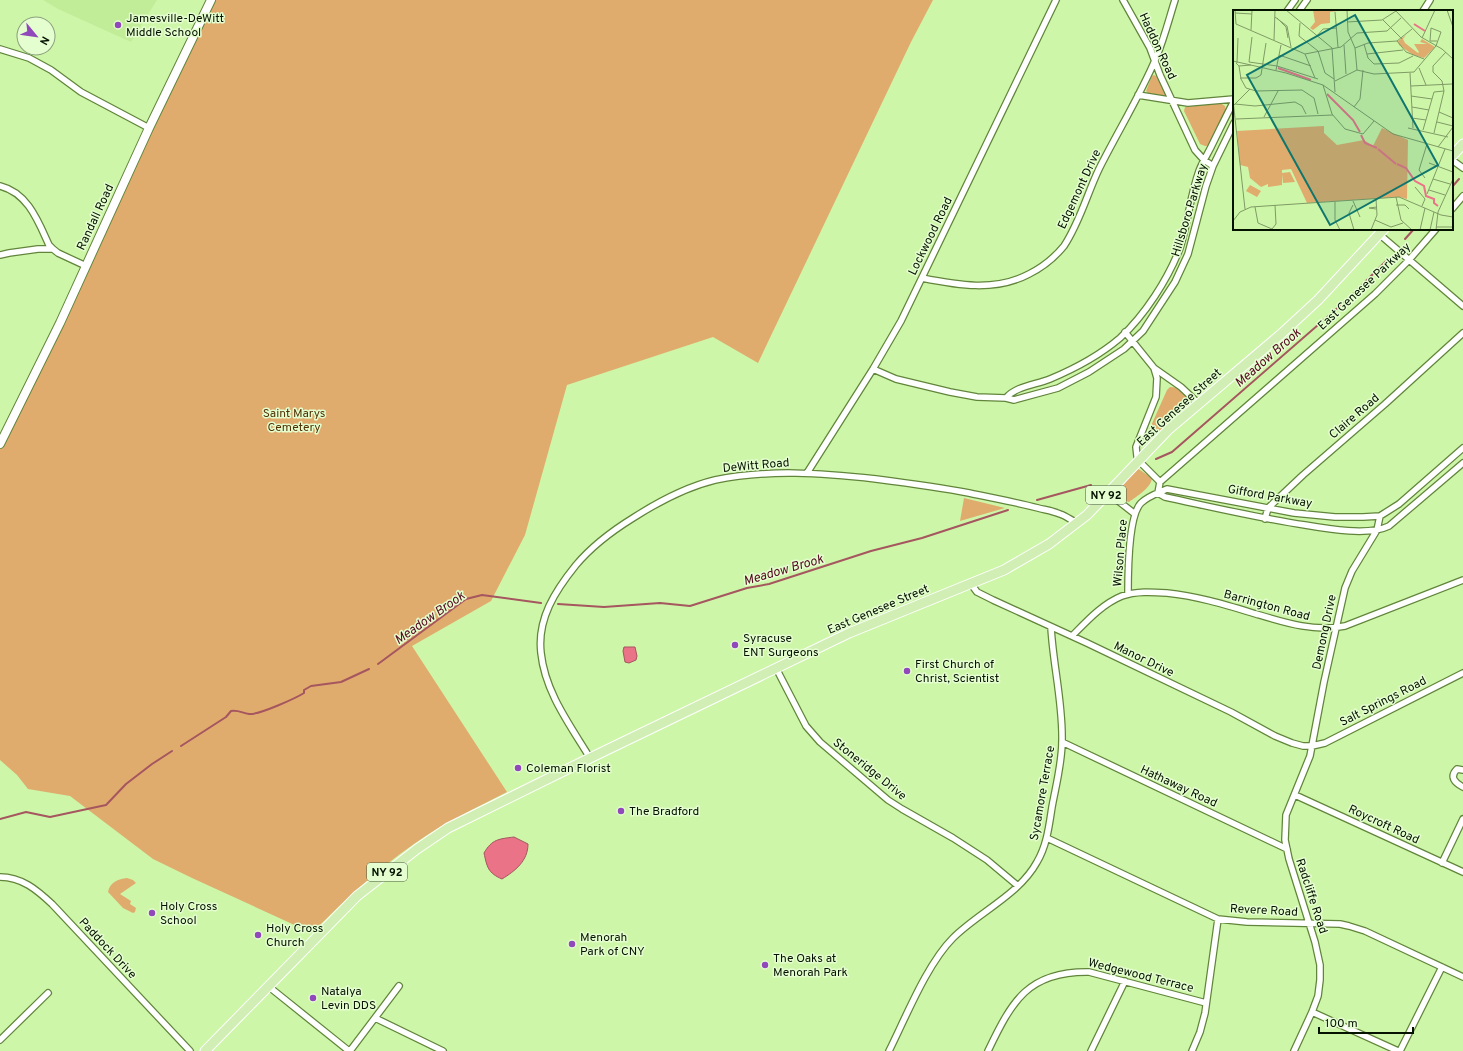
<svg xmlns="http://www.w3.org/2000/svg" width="1463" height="1051" font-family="Overpass,sans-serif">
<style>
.built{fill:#c2ed98}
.green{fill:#e0ac6e}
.water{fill:#ea7388;stroke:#a5565f}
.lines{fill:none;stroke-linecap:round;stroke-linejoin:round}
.stream{stroke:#a5565f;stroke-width:2}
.street-casing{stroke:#61853b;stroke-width:8}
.secondary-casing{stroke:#61853b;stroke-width:10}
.primary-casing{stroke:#fff;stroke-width:11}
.street{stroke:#fff;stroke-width:5.5}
.secondary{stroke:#fff;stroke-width:8}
.primary{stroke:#d1efb5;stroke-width:9}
.poi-dot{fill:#9048bb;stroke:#e5fed0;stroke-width:1.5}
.labels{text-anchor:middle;stroke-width:3;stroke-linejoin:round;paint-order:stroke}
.shield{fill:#e5fed0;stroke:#48593e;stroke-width:1}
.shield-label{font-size:11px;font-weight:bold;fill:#051200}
.poi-label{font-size:12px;fill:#051200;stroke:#e5fed0;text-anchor:start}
.street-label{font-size:12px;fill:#051200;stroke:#e5fed0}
.park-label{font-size:12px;fill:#513205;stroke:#e5fed0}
.water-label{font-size:13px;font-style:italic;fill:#55081f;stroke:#e5fed0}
.inset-river{fill:none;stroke:#ea7388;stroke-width:2}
.inset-road{fill:none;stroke:#7e9b65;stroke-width:1}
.view{fill:#0f766e;fill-opacity:0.15;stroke:#0f766e;stroke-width:2}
.inset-edge{fill:none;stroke:#051200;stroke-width:2}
</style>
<rect width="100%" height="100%" fill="#cef6a8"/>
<path class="built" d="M43 0H157L131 42 58 9Z"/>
<path class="green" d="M211 0H933L911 42 758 363 713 337 567 385 525 535 491 601 412 646 507 792C476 808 443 823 414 844 376 870 345 900 312 933L192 878 153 859 70 796 28 789 17 775 0 760V444Z
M1154 75 1156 76 1167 96 1148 93 1146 91 1152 76Z
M1213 104H1222L1225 106 1226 111 1209 146H1205L1200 144 1184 111 1185 107Z
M1170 387C1180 387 1184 393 1190 400L1189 404 1141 448 1167 390Z
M1137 468 1152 478C1151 488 1137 496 1129 502L1125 501 1119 495V490Z
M964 498 1005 508 960 521Z
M127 878 133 880 136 883 120 894 131 901 130 904 136 908 135 912 133 913 123 908 108 892C110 882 118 879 127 878Z"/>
<path class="water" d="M624 647H635L637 656 636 660 629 663 625 662 623 651Z
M514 837 528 844C528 861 515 871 502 879 488 873 487 867 484 853 492 839 499 839 514 837Z"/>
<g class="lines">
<path class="stream" d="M1452 187 1459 179
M1405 239 1414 229
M1156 459 1172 452 1349 298 1386 261
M1037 500 1091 485
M558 604 604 607 660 603 690 606 747 588 769 584 871 551 922 538 1008 510
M378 664 466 599 482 595 541 603
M181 746 226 717 231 711C239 710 242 713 249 714 259 715 296 698 304 693V690L311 686 341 682 369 669
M0 819 26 812 50 817 106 805 126 784 152 764 172 751"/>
<defs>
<path id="street" d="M1123 0 1150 48 1160 75 1195 150 1204 160 1213 166
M1287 11 1295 0
M1299 11 1307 0
M1423 11 1430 0
M0 49 29 58 51 70 81 92 149 128
M1138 95 1188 103 1234 99
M1452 160 1463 168
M0 186C28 193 38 221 49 245L53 249
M1452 209 1463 196
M1379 234 1463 306
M0 255 9 253 38 249H53L58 253 86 266
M922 278C957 285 995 292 1029 274 1041 268 1055 257 1064 246 1080 222 1087 194 1099 169 1118 131 1140 96 1156 58 1164 39 1169 19 1175 0
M1125 332 1154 368 1181 387 1198 403
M1154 368 1157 378 1156 397 1136 447 1137 456 1138 460 1160 482
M873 369 896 379 950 392 977 397 1006 398 1014 400 1058 388 1089 372 1124 349 1143 331 1175 282 1188 254 1206 186 1213 166 1234 123
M1006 398C1016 386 1035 385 1050 379 1074 369 1100 355 1120 338 1145 315 1168 279 1180 248 1188 223 1190 196 1199 171 1202 163 1207 155 1211 147 1219 131 1226 116 1234 101
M807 473 873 369 901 321 1056 0
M1108 493 1135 514
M1158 493 1160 482 1375 294 1409 260 1436 229
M1158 493 1165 497C1212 507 1258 518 1305 525 1328 529 1369 536 1389 526L1463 463
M1265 519 1268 508 1303 475 1385 404 1463 333
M971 584 977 592 993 600 1087 643 1231 712 1275 736 1292 743 1303 746H1312L1325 743 1463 673
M1128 594C1128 575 1128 516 1141 503 1148 496 1158 493 1167 489L1294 513 1335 517H1363L1380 516 1399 504 1463 448
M1072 636C1086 622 1102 604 1122 596 1136 591 1152 592 1167 593 1197 596 1226 605 1256 614 1286 623 1314 632 1345 626L1463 580
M776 668 806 726 820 742 888 800 902 809 953 838 987 860 1018 886
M1062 742 1287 849
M590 758C570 725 545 692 541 653 537 619 555 591 576 565 592 546 612 531 633 518 658 502 686 487 715 480 769 469 822 473 876 479 907 483 938 487 969 493 992 498 1015 502 1038 508 1046 510 1053 511 1060 514 1066 516 1071 520 1077 523
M1463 770 1457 769C1449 777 1455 783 1463 787
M1295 795 1463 872
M1047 838 1218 919 1247 922 1340 924 1349 926 1365 931 1463 977
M1442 863 1463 819
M0 877C22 877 37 890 52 904L190 1051
M268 986 349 1051
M1312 1012 1398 1051
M375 1018 443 1051
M0 1040 48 993
M350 1051 399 986
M889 1051C906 1017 927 964 953 938 979 912 1019 895 1037 862 1047 845 1049 826 1052 807 1056 785 1062 763 1062 741 1063 703 1053 665 1051 627
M988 1051C1012 1001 1028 971 1089 972L1206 1003
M1091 1051 1125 981
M1192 1051 1200 1032 1205 1013 1218 919
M1294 1051 1312 1012 1318 996 1320 980V965L1315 942 1289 859 1285 840 1286 815 1310 756 1324 682 1345 588 1352 571 1377 530 1380 516
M1400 1051 1442 967"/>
<path id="secondary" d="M0 444 60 323 149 128 211 0"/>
<path id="primary" d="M1452 156 1463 144
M205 1051 357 896 417 849 448 828 590 758 849 633 1004 570 1049 544 1087 515 1169 429 1280 335 1318 300 1384 229"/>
</defs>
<use href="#street" class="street-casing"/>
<use href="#secondary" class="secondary-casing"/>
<use href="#primary" class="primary-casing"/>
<use href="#street" class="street"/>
<use href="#secondary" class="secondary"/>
<use href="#primary" class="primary"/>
</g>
<g class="poi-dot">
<circle cx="118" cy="25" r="4"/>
<circle cx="735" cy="645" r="4"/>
<circle cx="907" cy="671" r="4"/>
<circle cx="518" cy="768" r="4"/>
<circle cx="621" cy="811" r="4"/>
<circle cx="152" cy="913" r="4"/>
<circle cx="258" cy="935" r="4"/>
<circle cx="572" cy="944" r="4"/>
<circle cx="765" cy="965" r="4"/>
<circle cx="313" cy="998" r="4"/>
</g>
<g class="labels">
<g class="shield">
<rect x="1086" y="486" width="40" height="18" rx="3"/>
<rect x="367" y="863" width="40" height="18" rx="3"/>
</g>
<g class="shield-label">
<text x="1106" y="499">NY 92</text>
<text x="387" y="876">NY 92</text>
</g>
<g class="poi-label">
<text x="126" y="22">Jamesville-DeWitt<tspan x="126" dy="14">Middle School</tspan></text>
<text x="743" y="642">Syracuse<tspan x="743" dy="14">ENT Surgeons</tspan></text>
<text x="915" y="668">First Church of<tspan x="915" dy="14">Christ, Scientist</tspan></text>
<text x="526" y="772">Coleman Florist</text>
<text x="629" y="815">The Bradford</text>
<text x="160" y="910">Holy Cross<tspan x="160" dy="14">School</tspan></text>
<text x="266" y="932">Holy Cross<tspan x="266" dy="14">Church</tspan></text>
<text x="580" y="941">Menorah<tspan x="580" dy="14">Park of CNY</tspan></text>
<text x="773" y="962">The Oaks at<tspan x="773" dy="14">Menorah Park</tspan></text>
<text x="321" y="995">Natalya<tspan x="321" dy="14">Levin DDS</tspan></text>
</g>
<g class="street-label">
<text transform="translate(1158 46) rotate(65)" y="4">Haddon Road</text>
<text transform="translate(1079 189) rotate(-65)" y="4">Edgemont Drive</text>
<text transform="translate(1189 210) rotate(-73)" y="4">Hillsboro Parkway</text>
<text transform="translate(95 217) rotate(-65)" y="4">Randall Road</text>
<text transform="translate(930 236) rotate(-64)" y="4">Lockwood Road</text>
<text transform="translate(1364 286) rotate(-43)" y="4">East Genesee Parkway</text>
<text transform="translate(1179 407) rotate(-42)" y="4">East Genesee Street</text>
<text transform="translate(1354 416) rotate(-41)" y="4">Claire Road</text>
<text transform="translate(756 465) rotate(-5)" y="4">DeWitt Road</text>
<text transform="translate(1270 496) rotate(10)" y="4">Gifford Parkway</text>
<text transform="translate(1120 553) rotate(-85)" y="4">Wilson Place</text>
<text transform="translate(1267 605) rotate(15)" y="4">Barrington Road</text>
<text transform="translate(878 609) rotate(-23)" y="4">East Genesee Street</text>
<text transform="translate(1324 632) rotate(-78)" y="4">Demong Drive</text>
<text transform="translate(1144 659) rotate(26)" y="4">Manor Drive</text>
<text transform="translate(1383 701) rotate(-27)" y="4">Salt Springs Road</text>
<text transform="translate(870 769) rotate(39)" y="4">Stoneridge Drive</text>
<text transform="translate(1179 786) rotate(25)" y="4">Hathaway Road</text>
<text transform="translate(1042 793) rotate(-80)" y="4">Sycamore Terrace</text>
<text transform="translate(1384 824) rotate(25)" y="4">Roycroft Road</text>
<text transform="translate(1312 896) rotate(72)" y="4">Radcliffe Road</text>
<text transform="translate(1264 910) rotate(3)" y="4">Revere Road</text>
<text transform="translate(108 948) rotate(47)" y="4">Paddock Drive</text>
<text transform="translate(1141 975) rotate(14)" y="4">Wedgewood Terrace</text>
</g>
<g class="park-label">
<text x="294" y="417">Saint Marys<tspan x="294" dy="14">Cemetery</tspan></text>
</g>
<g class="water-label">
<text transform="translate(1267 357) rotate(-41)" y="5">Meadow Brook</text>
<text transform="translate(783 569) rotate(-16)" y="5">Meadow Brook</text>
<text transform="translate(429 617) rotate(-35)" y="5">Meadow Brook</text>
</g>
</g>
<g transform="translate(1233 10)">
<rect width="220" height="220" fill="#cef6a8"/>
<path d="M80 0H113L97 2V13L88 14 80 20 77 18 82 12ZM173 25 170 29 172 33 185 43 186 42 181 34H194L187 32 189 29 202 37 191 48 180 45 166 35 165 31ZM91 116V123L104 135 131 130 140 136 149 118 175 130 174 189 166 187 74 193 58 159 49 160V163L57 162 62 172 50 173 49 164V175L35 177V174L28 177 17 168 15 157 7 155 4 121ZM17 175 28 181 24 187 13 181Z" fill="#e0ac6e"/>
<path class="inset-river" d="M181 14 192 21M45 58 78 70M94 84 120 110 127 122M128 125 132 133 144 138M145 139 163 154M164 154 173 158 182 171 191 176 193 186 201 189V193L205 196"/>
<path class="inset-road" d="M2 0 3 14 72 44 108 37 124 23 154 21 168 8M53 0 99 38M114 0 115 22 122 38 124 60M162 0 188 27 209 39 220 49M214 0 220 17M102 2 105 37M2 3 19 4M42 7 54 16 58 37M44 8 53 17 55 28M150 10 169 29M114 12 149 10 163 1M67 13 66 26 85 41 92 63 101 69M18 20 19 0M83 27 90 19 104 18M189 28 202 0M41 30 42 0M164 31 173 42 191 49M131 34 135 48 141 54 166 53 180 46M111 35 113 64M99 38 102 82M122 38 135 33 164 31 179 19M72 44 82 68M134 44 170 40M46 45 78 56M0 51 53 63 90 75 160 124 220 141M16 52 44 56 85 69M16 52 19 27M3 53 6 56 18 55M4 53 5 28M6 56 8 69M186 58 193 75M43 60 48 35M177 63 180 118M7 68H23L28 65 33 33M8 69 13 78 23 81 69 80 81 88 85 104M102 71 124 60 141 64 181 62 203 36 208 22 198 18 197 31H204M90 75 99 104 112 119 130 124 141 111M178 76 219 74M178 86 199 89M0 90 12 199M2 94 22 96 62 92 69 96 73 104M0 96 17 79M121 97 127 89 130 60M179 97 196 100M206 102 220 108M31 107 45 81M179 108 193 110M3 109 100 105M204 112 220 116M175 118 215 127M190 120 201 82 211 81M201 123 211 81 209 71 200 62V56L213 42M205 137 220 117M196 153 220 162M192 168 186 160 194 134M200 169 217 174M182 177 192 189 189 196M196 180 212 185M194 184 212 139M163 187 168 210 179 220M120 191 127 207M102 192V210L107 220M120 195 116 203 121 220M163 195H172L176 199M22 197 25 213 39 219 43 214 42 195M143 199 136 198 144 197M142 210 158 217 170 213M0 211 7 202 18 197 166 187 208 205 220 207M203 217H220M138 220 144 205 143 189M187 220 192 198M197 220 201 202M203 220 205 202 220 169"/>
<path class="view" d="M122 5 205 155 97 215 14 65Z"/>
<rect width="220" height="220" class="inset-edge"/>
</g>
<g transform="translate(36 36) rotate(119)"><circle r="19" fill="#e5fed0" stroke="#8ba07d"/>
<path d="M0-3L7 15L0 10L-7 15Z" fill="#9048bb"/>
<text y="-6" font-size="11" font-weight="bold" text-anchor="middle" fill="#051200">N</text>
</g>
<path d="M1319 1027v6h94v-6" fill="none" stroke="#051200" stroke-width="2"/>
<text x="1325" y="1027" font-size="12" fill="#051200" stroke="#e5fed0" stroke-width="3" paint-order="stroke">100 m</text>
</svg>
